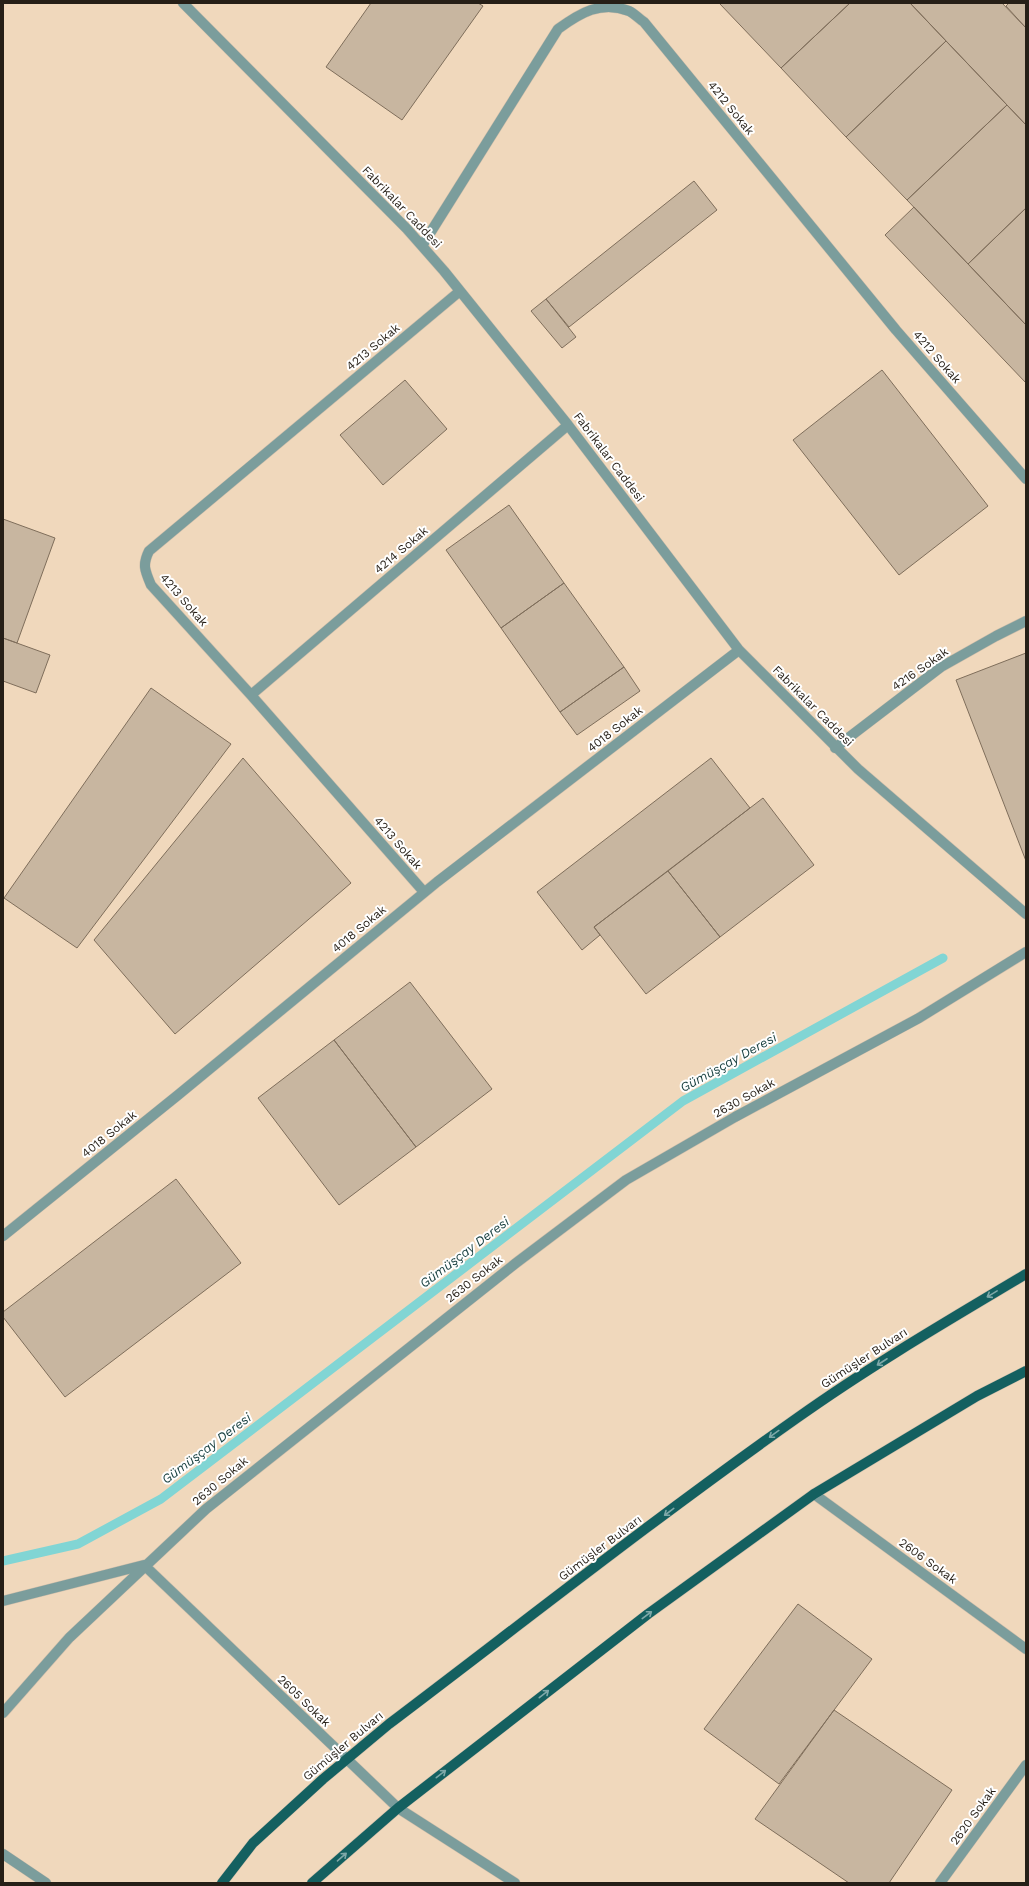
<svg xmlns="http://www.w3.org/2000/svg" width="1029" height="1886" font-family="'Work Sans',sans-serif">
<style>
.built{fill:#f0d8bc}
.lines{fill:none;stroke-linecap:round;stroke-linejoin:round}
.stream{stroke:#81d5d4;stroke-width:9}
.building{fill:#c8b6a0;stroke:#7f6e5b}
.minor-casing{stroke:#d0bfab;stroke-width:11}
.major-casing{stroke:#d0bfab;stroke-width:11}
.minor{stroke:#7b9d9c;stroke-width:10}
.major{stroke:#146060;stroke-width:10}
.oneway{stroke:#7ea8a8}
.labels{text-anchor:middle;stroke-width:4;stroke-linejoin:round;paint-order:stroke}
.street-label{font-size:12px;fill:#261f17;stroke:#fff}
.water-label{font-size:13px;font-style:italic;fill:#163e3e;stroke:#fff}
</style>
<rect width="100%" height="100%" fill="#f5e2cc"/>
<path class="built" d="M3 3H1026V1883H3Z"/>
<g class="lines">
<path class="stream" d="M3 1561 78 1544 161 1499 683 1101 943 958"/>
</g>
<path class="building" d="M371 3H478L483 6 402 120 326 67Z
M721 3H850L781 68 720 4Z
M850 3H910L946 41 846 137 781 68Z
M910 3H1002L1026 28V125Z
M1009 3H1026V28L1006 6Z
M946 41 1007 105 907 200 846 137Z
M1007 105 1026 125V208L968 264 907 200Z
M694 181 717 210 569 327 546 299Z
M914 207 1026 325V383L885 235Z
M1026 208V323L1025 324 968 264Z
M546 299 576 337 562 348 531 311Z
M882 370 988 506 899 575 793 440Z
M405 380 447 429 383 485 340 435Z
M509 505 564 583 501 628 446 550Z
M3 519 55 538 17 643 3 638Z
M564 583 624 667 560 712 501 628Z
M3 638 50 655 36 693 3 681Z
M1026 653V861L956 680Z
M624 667 640 691 577 735 560 712Z
M151 688 231 744 77 948 4 898Z
M243 758 351 883 175 1034 94 940Z
M711 758 750 808 594 927 600 935 582 950 537 892Z
M763 798 814 865 720 937 668 871Z
M668 871 720 937 646 994 594 927Z
M410 982 492 1089 416 1147 334 1040Z
M334 1040 416 1147 339 1205 258 1098Z
M176 1179 241 1263 65 1397 3 1317V1312Z
M798 1604 872 1659 779 1784 704 1729Z
M834 1710 952 1790 889 1883H849L755 1819Z"/>
<g class="lines">
<defs>
<path id="minor" d="M183 3 407 229 444 271 568 425 739 650 858 769 1026 914
M422 246 558 29C580 13 601 0 629 11 634 13 639 19 644 22L896 330 1026 479
M251 695 568 425
M835 748 941 667 996 636 1026 621
M424 892 251 695 151 585C145 571 142 565 149 551L460 291
M3 1236 178 1095 437 882 739 650
M814 1494 1026 1649
M3 1601 144 1565 398 1808 515 1883
M3 1713 69 1638 206 1509 516 1263 626 1180 735 1117 919 1018 1026 952
M3 1854 46 1883
M940 1883 1026 1765"/>
<path id="major" d="M222 1883 253 1843 323 1779 389 1724C525 1621 658 1516 797 1418 870 1366 949 1320 1026 1274
M312 1883 398 1808 648 1614 814 1494 977 1396 1026 1371"/>
</defs>
<use href="#minor" class="minor-casing"/>
<use href="#major" class="major-casing"/>
<use href="#minor" class="minor"/>
<use href="#major" class="major"/>
</g>
<defs><path id="oneway-shaft" d="M-6 0H5M1.5-3L5.5 0L1.5 3" fill="none" stroke-width="1.6" stroke-linecap="round" stroke-linejoin="round"/></defs>
<g class="oneway">
<use href="#oneway-shaft" transform="translate(992 1294) rotate(149)"/>
<use href="#oneway-shaft" transform="translate(882 1362) rotate(147)"/>
<use href="#oneway-shaft" transform="translate(774 1434) rotate(144)"/>
<use href="#oneway-shaft" transform="translate(669 1512) rotate(143)"/>
<use href="#oneway-shaft" transform="translate(647 1615) rotate(-37)"/>
<use href="#oneway-shaft" transform="translate(544 1694) rotate(-38)"/>
<use href="#oneway-shaft" transform="translate(441 1774) rotate(-38)"/>
<use href="#oneway-shaft" transform="translate(342 1857) rotate(-41)"/>
</g>
<g class="labels">
<g class="street-label">
<text transform="translate(731 108) rotate(51)" y="4">4212 Sokak</text>
<text transform="translate(402 207) rotate(46)" y="4">Fabrikalar Caddesi</text>
<text transform="translate(373 347) rotate(-40)" y="4">4213 Sokak</text>
<text transform="translate(937 357) rotate(49)" y="4">4212 Sokak</text>
<text transform="translate(609 457) rotate(53)" y="4">Fabrikalar Caddesi</text>
<text transform="translate(401 550) rotate(-40)" y="4">4214 Sokak</text>
<text transform="translate(184 600) rotate(49)" y="4">4213 Sokak</text>
<text transform="translate(920 669) rotate(-35)" y="4">4216 Sokak</text>
<text transform="translate(813 706) rotate(45)" y="4">Fabrikalar Caddesi</text>
<text transform="translate(615 729) rotate(-38)" y="4">4018 Sokak</text>
<text transform="translate(398 843) rotate(49)" y="4">4213 Sokak</text>
<text transform="translate(359 929) rotate(-40)" y="4">4018 Sokak</text>
<text transform="translate(744 1098) rotate(-29)" y="4">2630 Sokak</text>
<text transform="translate(109 1134) rotate(-39)" y="4">4018 Sokak</text>
<text transform="translate(474 1279) rotate(-38)" y="4">2630 Sokak</text>
<text transform="translate(864 1358) rotate(-33)" y="4">Gümüşler Bulvarı</text>
<text transform="translate(220 1481) rotate(-40)" y="4">2630 Sokak</text>
<text transform="translate(600 1548) rotate(-37)" y="4">Gümüşler Bulvarı</text>
<text transform="translate(928 1561) rotate(36)" y="4">2606 Sokak</text>
<text transform="translate(304 1701) rotate(44)" y="4">2605 Sokak</text>
<text transform="translate(343 1746) rotate(-40)" y="4">Gümüşler Bulvarı</text>
<text transform="translate(973 1816) rotate(-54)" y="4">2620 Sokak</text>
</g>
<g class="water-label">
<text transform="translate(728 1062) rotate(-29)" y="5">Gümüşçay Deresi</text>
<text transform="translate(464 1252) rotate(-37)" y="5">Gümüşçay Deresi</text>
<text transform="translate(206 1448) rotate(-37)" y="5">Gümüşçay Deresi</text>
</g>
</g>
<rect width="1029" height="1886" fill="none" stroke="#261f17" stroke-width="8"/>
</svg>
